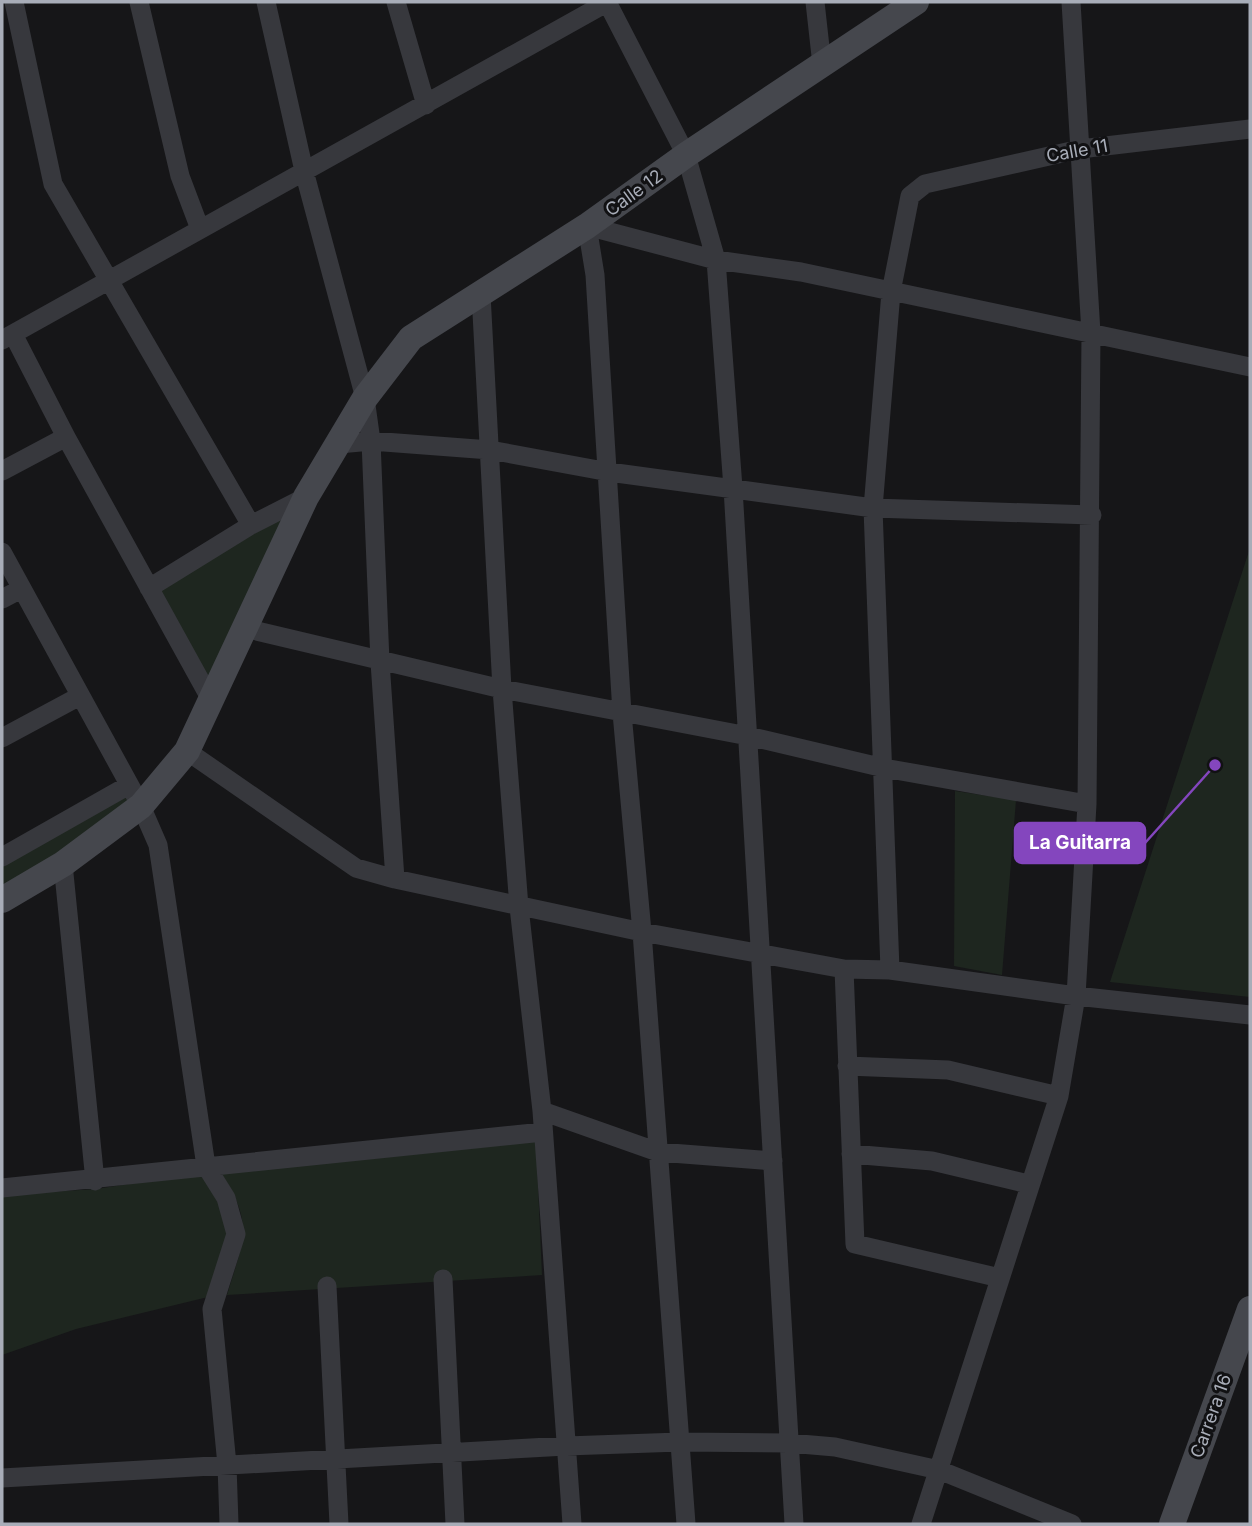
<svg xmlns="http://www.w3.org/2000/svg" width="1252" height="1526" font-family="Inter,sans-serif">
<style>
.green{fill:#1e261f}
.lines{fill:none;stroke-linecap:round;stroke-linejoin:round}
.minor{stroke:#37383d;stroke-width:19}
.secondary{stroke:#45474d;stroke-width:26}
.labels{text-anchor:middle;stroke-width:6;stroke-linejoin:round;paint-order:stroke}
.street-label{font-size:18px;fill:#a8adb8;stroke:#111113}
.leader{fill:none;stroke:#8446be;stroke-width:2.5}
.callout-dot{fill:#8446be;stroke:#111113;stroke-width:2.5}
.callout{fill:#8446be;stroke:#8446be;stroke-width:2.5}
.callout-label{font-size:19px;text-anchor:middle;font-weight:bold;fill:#fff}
</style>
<rect width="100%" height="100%" fill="#161618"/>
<path class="green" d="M291 512 208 683 158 590Z
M1250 548V997L1110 982Z
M126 791 131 804 2 890V862Z
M955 791 1016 800 1002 975 954 966Z
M536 1141 542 1275 227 1295C244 1238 255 1224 219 1170Z
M201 1173 220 1201 230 1233 208 1297 76 1329 2 1355V1195L96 1189Z"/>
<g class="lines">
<path class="minor" d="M14 2 53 184 251 525
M139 2 180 176 200 229
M266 2 304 171 365 398 371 441 380 662 395 879
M396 2 426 105
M607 2 686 155 716 260 733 488 794 1524
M815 2 822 65
M481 294 502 689 519 907 542 1111 572 1524
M13 334 66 437 210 698
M2 340 608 2
M339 444 371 441 490 450 609 472 873 508 1092 515
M2 471 66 437
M2 552 141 806 158 845 206 1166 226 1198 236 1234 212 1309 227 1465 229 1524
M149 588 251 525 306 497
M2 599 21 589
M244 628 502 689 748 736 884 768 1087 804
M2 738 80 696
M187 751 356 868 395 879 642 932 844 969 890 970 1076 996 1250 1015
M2 857 129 785
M63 864 95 1181
M844 969 855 1244 1000 1278
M890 970 873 508 891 292 910 196 925 184 1080 149 1250 129
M847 1066 948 1070 1059 1096
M542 1111 658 1152 773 1161
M851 1154 932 1161 1028 1184
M2 1188 543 1132
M443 1279 455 1524
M327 1286 339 1524
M2 1478 566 1446 680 1442 789 1443 835 1447 939 1470 1072 1524
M686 1524 642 932 622 713 595 275 587 226 716 260 801 272 1250 367
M921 1524 1059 1096 1076 996 1087 804 1091 333 1071 2"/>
<path class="secondary" d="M2 900 63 864 141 806 187 751 306 497 365 398 411 338 587 226 686 155 916 2
M1172 1524 1250 1309"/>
</g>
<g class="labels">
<g class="street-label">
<text transform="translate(1077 151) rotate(-10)" y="6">Calle 11</text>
<text transform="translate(634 193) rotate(-36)" y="6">Calle 12</text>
<text transform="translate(1211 1416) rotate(-70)" y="6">Carrera 16</text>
</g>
</g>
<path class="leader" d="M1215 765L1145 843"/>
<circle class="callout-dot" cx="1215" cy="765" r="7"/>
<rect class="callout" x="1015" y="823" width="130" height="40" rx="7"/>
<g class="callout-label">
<text x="1080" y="849">La Guitarra</text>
</g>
<rect width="1252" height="1526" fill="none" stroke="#a8adb8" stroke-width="7"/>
</svg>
